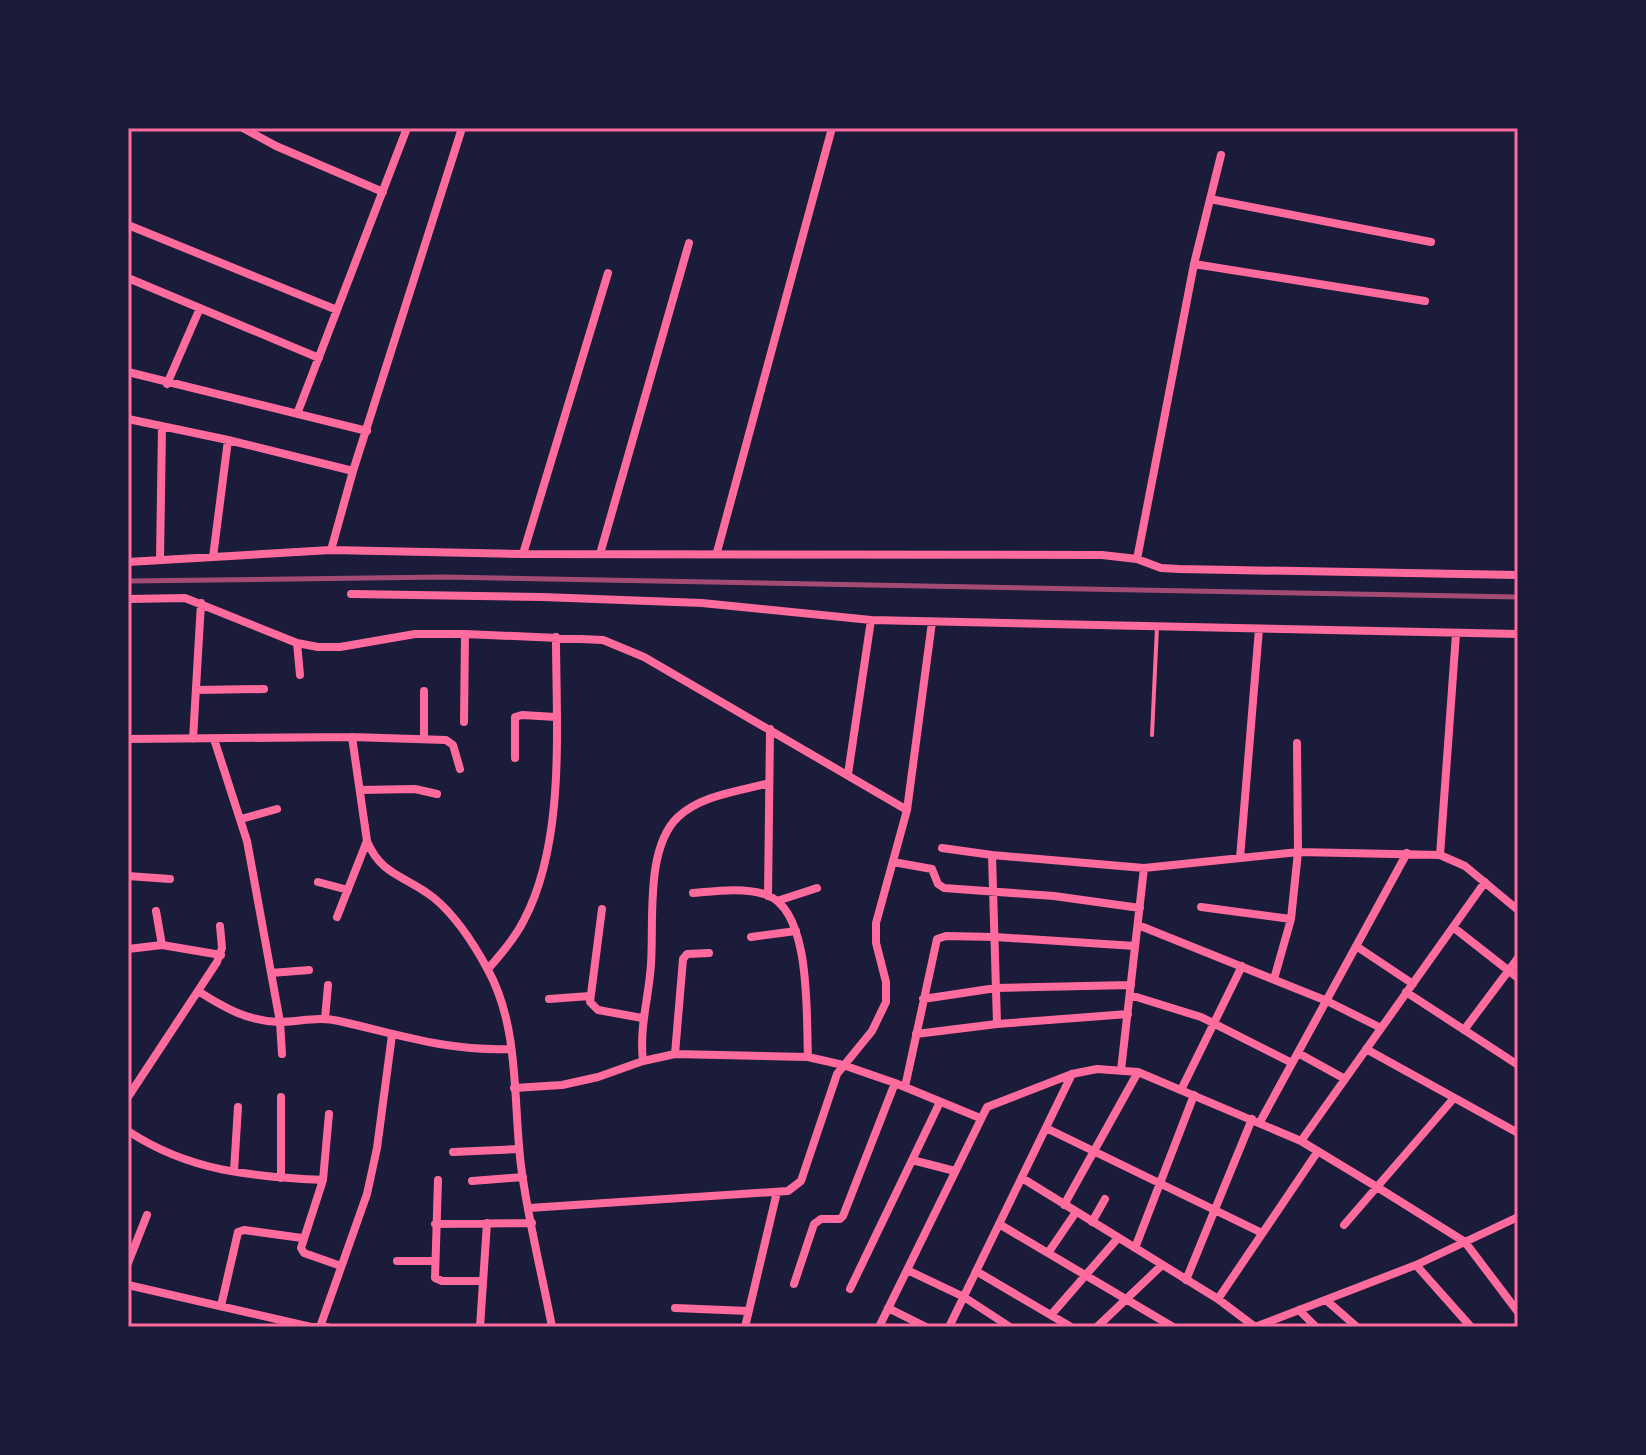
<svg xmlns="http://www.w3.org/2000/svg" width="1646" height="1455" font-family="Roboto,sans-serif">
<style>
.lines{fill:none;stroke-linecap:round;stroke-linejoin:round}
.service{stroke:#ff6b9d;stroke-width:4}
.minor{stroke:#ff6b9d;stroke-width:8}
.rail{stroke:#a44b75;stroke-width:5}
.neatline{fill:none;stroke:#ff6b9d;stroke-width:3}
</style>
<rect width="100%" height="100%" fill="#1b1b3a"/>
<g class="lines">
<path class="service" d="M1152 735 1157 627"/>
<path class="minor" d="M243 128 276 146 383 192
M1210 199 1431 242
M128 225 337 310
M1194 264 1425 301
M128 278 319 358
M128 372 367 431
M167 384 200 308
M297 414 407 128
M128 419 228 440 353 471
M331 550 353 471 462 128
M717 552 832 128
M523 554 608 273
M600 554 689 243
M213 557 228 440
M1137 559 1194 264 1221 155
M160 560 162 426
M128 562 331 550 523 554 1102 555 1137 559 1161 568 1179 569 1518 575
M351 594 542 597 702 603 871 620 1518 634
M128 599 185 598 297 643 318 647H340L415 634H465L603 640 644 657 907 810
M297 643 300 675
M196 690 264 689
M424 691V739
M464 722 465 634
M352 737 367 841C381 876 407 876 434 898 457 917 474 944 488 970 520 1028 513 1102 521 1166 528 1220 542 1274 552 1327
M128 739 352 737 446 740 453 745 460 769
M193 739 201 603
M214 739 247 841 280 1022 282 1054
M515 758V717L522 715 556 717
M848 774 871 620
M360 790 415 789 437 794
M241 819 277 809
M942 848 992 855 1144 868 1298 852 1440 855 1465 866 1518 910
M992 855 997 1024
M1440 855 1456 634
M1240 858 1259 629
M893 862 932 869 938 884 944 888 1054 896 1140 908
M128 876 170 879
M318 882 348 890
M693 893C716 891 745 887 767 895 812 912 806 1017 808 1057
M768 896 770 729
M777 901 817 888
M1201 907 1291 919
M602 909 590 1002 598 1010 642 1018
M156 911 162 945
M337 917 367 841
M1138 925 1327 1001 1381 1028
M1453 927 1518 978
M751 937 796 931
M1356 946 1413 984
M128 949 162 945 221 955
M488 969C501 954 515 938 524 920 566 840 556 725 556 637
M271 973 309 970
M1274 979 1291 919 1298 852 1297 743
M198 991C223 1007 247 1021 278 1022 299 1022 318 1016 339 1021 401 1035 446 1051 510 1049
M1406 992 1518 1065
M1130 995 1201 1017 1292 1063
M549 999 590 996
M923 999 996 988 1131 985
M325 1019 328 985
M1464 1030 1518 958
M916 1034 997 1024 1128 1014
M1366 1049 1518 1133
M1298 1053 1345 1079
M675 1054 683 959 687 954 709 953
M643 1061C639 1027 649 997 651 964 654 922 645 848 678 817 701 795 740 791 769 783
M1121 1070 1144 868
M905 1087 937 939 946 936 995 937 1135 946
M514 1088 562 1085 598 1077 643 1061 675 1054 808 1057 843 1065 895 1083 980 1118
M1181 1090 1242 966
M128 1097 217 962 222 948 220 926
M281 1097V1178
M329 1114 323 1180 301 1248 304 1253 341 1266
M1260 1122 1407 853
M1046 1128 1262 1233
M128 1131C190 1172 251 1176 323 1180
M1301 1141 1485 882
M453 1152 519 1149
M912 1160 955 1171
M234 1171 238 1107
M1022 1178 1218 1299 1255 1327 1416 1265 1518 1217
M438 1180 435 1278 442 1281H483
M472 1181 523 1177
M1064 1205 1138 1072
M529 1208 788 1191 801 1181 837 1074 872 1031 886 1002V982L876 943V923L907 810 932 622
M1092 1222 1105 1199
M435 1224 532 1223
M999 1224 1173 1327
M1344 1225 1454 1098
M1135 1248 1194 1095
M1048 1253 1076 1212
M397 1261H434
M128 1263 147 1215
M1416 1265 1471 1327
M907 1270 964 1297 1010 1327
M976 1271 1071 1327
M1186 1280 1252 1119
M794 1284 814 1224 821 1219H840L843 1216 895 1083
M128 1285 311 1327H327
M850 1289 940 1102
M1218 1299 1318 1151
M1326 1300 1357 1327
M221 1306 238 1232 244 1230 302 1238
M675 1308 748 1311
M888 1308 926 1327
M1299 1310 1316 1327
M1051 1315 1118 1238
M320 1327 367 1194 377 1148 392 1035
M480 1327 487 1223
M745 1327 777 1192
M879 1327 987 1107 1072 1074 1097 1069 1138 1072 1301 1141 1377 1187 1465 1242 1518 1312
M949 1327 1072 1074
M1097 1327 1162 1265"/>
<path class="rail" d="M128 581 444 577 1518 597"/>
</g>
<rect width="1646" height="1455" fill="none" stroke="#1b1b3a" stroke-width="260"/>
<rect x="130" y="130" width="1386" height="1195" class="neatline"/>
</svg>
